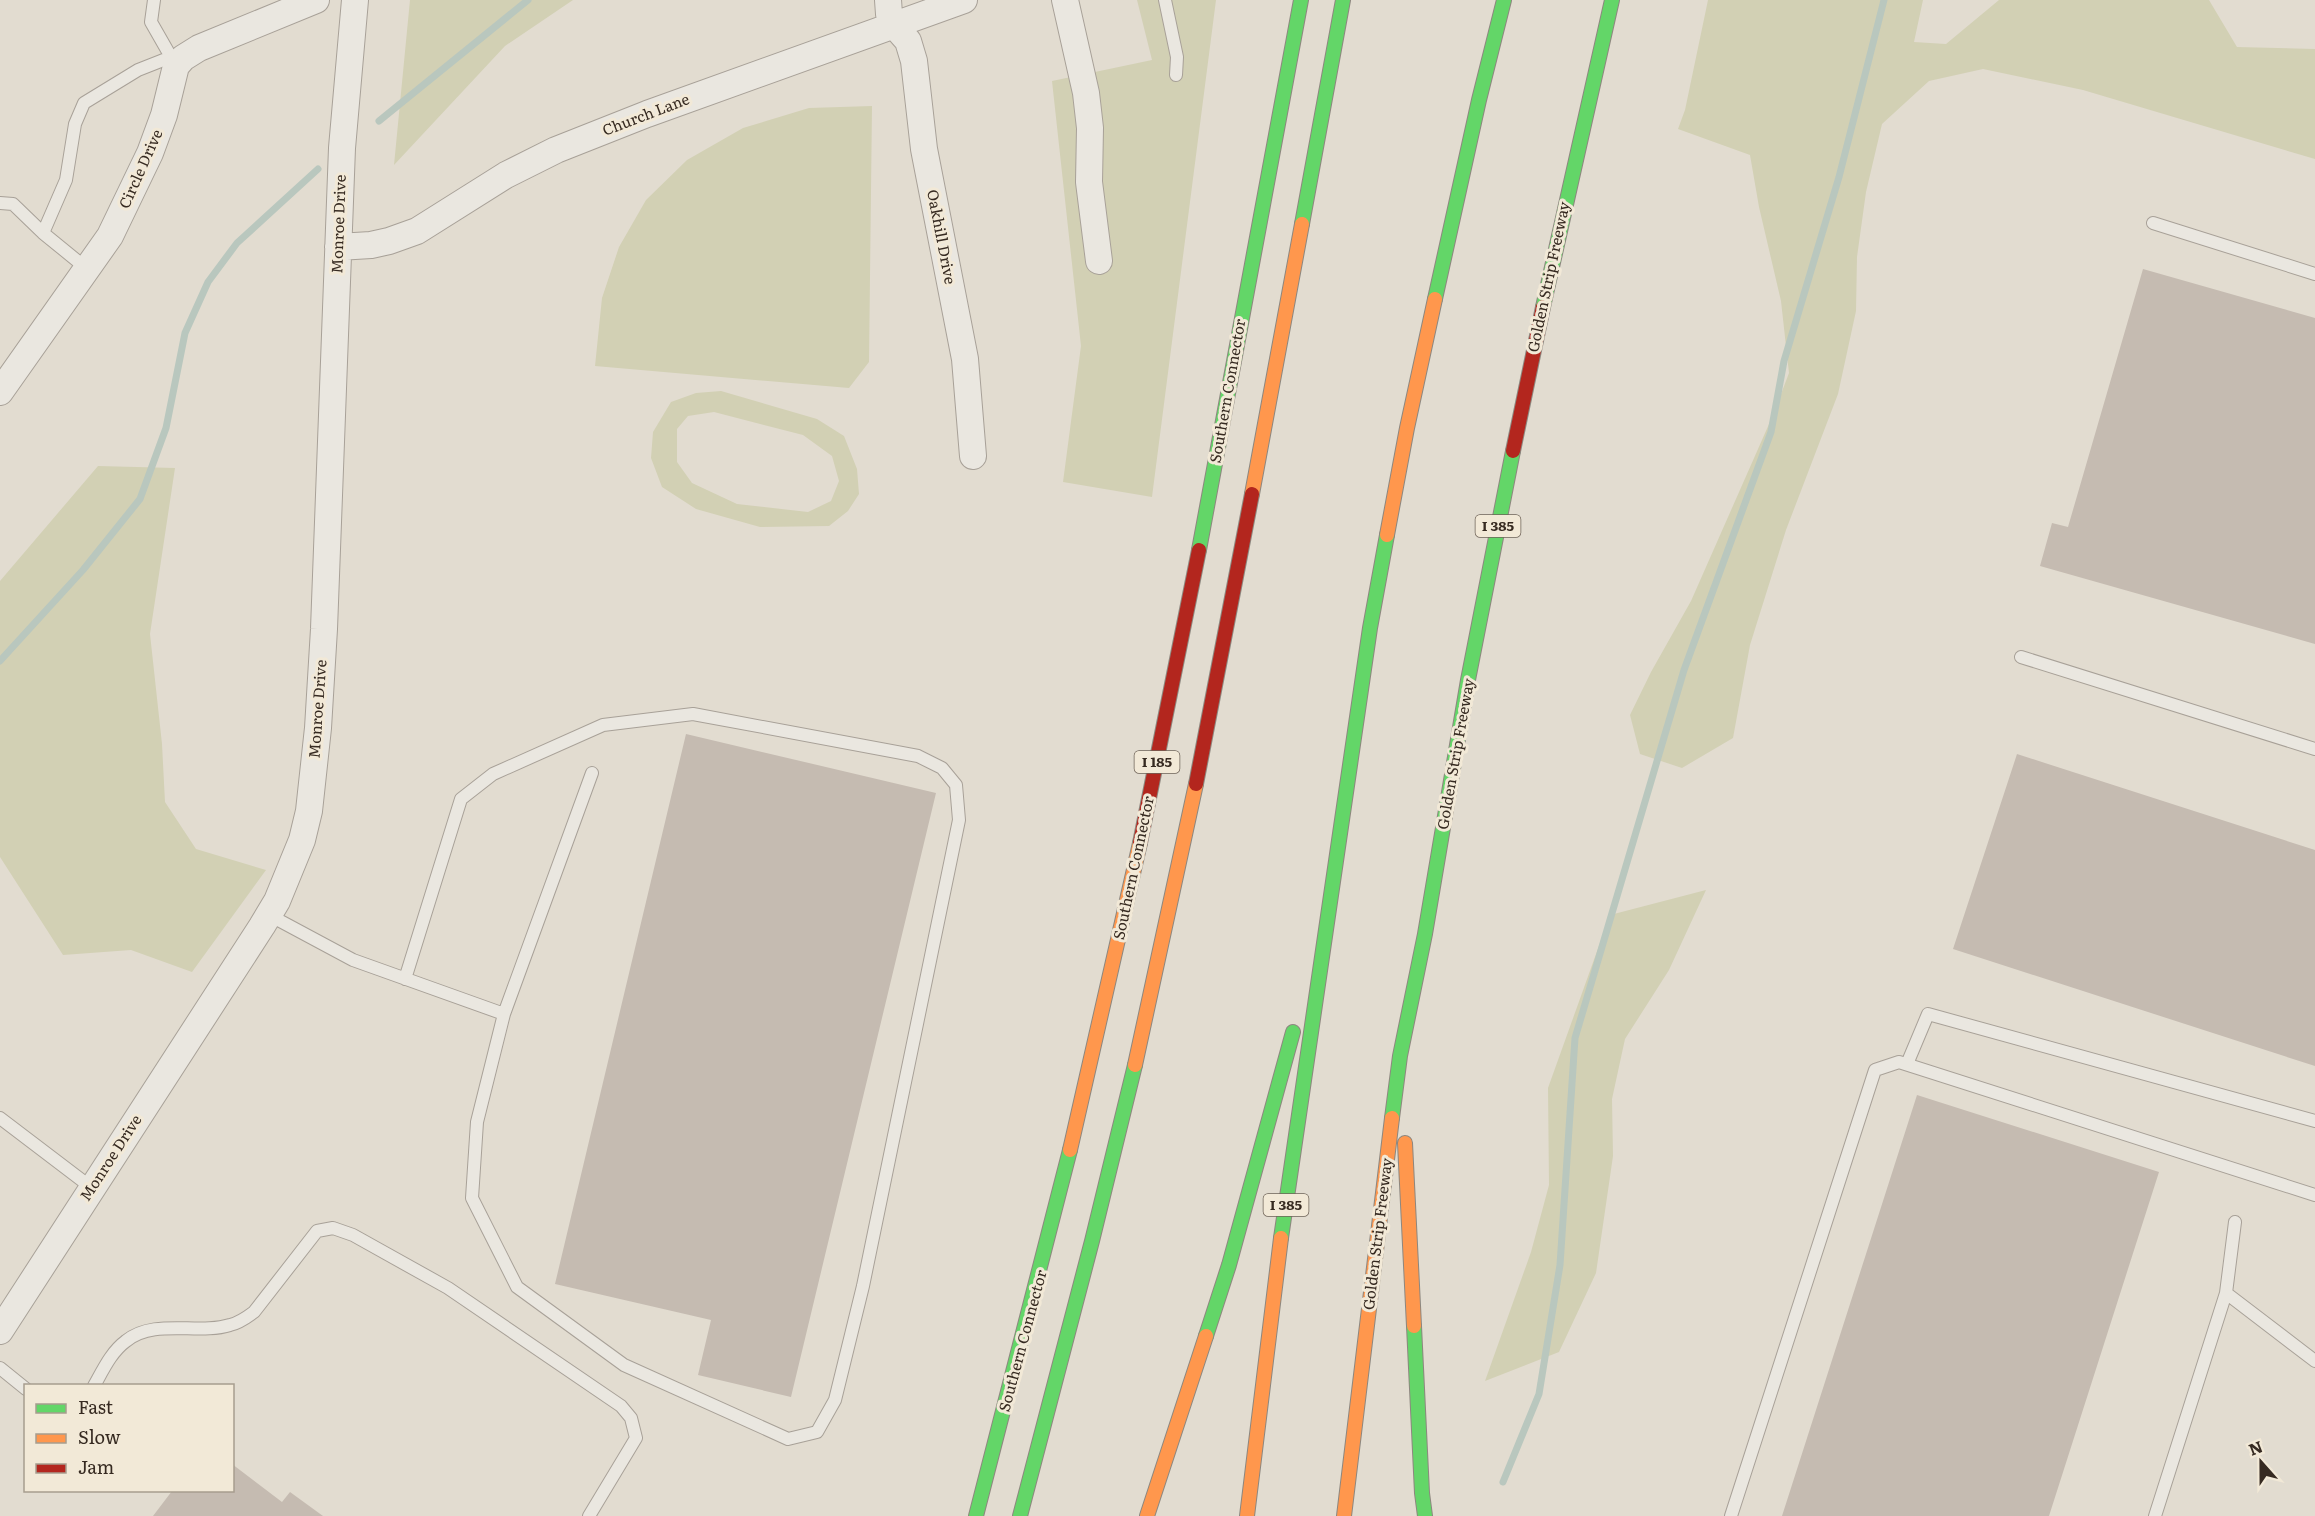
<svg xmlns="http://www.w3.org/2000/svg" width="2315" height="1516" font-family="Literata,serif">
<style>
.green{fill:#d2d0b4;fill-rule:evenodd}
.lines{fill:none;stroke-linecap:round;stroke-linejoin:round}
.stream{stroke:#b9c7be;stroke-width:7}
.building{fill:#c5bbb1}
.lane-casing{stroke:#a8a198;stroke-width:14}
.street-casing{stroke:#a8a198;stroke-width:28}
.fast-casing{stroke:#8d877f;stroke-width:16}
.slow-casing{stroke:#8d877f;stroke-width:16}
.jam-casing{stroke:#8d877f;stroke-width:16}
.lane{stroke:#eae7e0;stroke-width:12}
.street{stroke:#eae7e0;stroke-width:26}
.fast{stroke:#63d668;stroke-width:14}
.slow{stroke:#ff974d;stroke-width:14}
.jam{stroke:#b3261e;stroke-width:14}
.labels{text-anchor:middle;stroke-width:6;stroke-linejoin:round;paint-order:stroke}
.shield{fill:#f2e9d7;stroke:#6e6358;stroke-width:1.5}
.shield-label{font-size:14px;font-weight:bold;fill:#362a21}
.street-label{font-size:15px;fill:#362a21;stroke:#f2e9d7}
</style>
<rect width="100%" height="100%" fill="#e2dcd0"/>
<path class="green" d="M410 0H573L505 46 394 165Z
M1137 0H1216L1152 497 1063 482 1081 346 1052 81 1152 60Z
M1708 0H1923L1914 42 1946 44 1999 0H2209L2237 47 2315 49V159L2083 90 1983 69 1929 81 1882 124 1866 192 1857 257 1856 311 1838 394 1786 530 1750 645 1733 738 1682 768 1640 754 1630 715 1651 672 1691 601 1773 415 1789 373 1781 301 1759 207 1750 155 1678 129 1685 110Z
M872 106 869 362 849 388 595 366 602 298 619 247 646 200 687 160 743 128 809 108Z
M721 391 817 419 844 436 857 469 859 494 848 511 829 526 760 527 696 509 662 487 651 458 653 432 671 402 696 393ZM714 412 803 435 832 456 839 481 831 501 808 512 737 504 692 483 677 462V429L688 416Z
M98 466 175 468 150 634 162 744 165 802 196 849 266 870 192 972 131 950 63 955 0 857V581Z
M1706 890 1669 970 1625 1039 1612 1099 1613 1156 1596 1273 1559 1352 1485 1381 1531 1252 1549 1185 1548 1088 1610 915Z"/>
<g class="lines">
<path class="stream" d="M379 121 528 0
M0 661 83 570 140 499 166 428 185 333 208 282 237 243 318 169
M1503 1482 1539 1394 1560 1265 1575 1038 1684 670 1771 432 1784 361 1839 177 1884 0"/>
</g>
<path class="building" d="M2143 269 2315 318V644L2040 566 2052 523 2068 527Z
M686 734 936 793 791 1397 698 1375 711 1320 555 1284Z
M2017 754 2315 850V1066L1953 949Z
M1917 1095 2159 1172 2049 1516H1782Z
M232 1464 282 1502 290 1492 323 1516H153L172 1491H232Z"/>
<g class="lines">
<defs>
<path id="lane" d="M154 0 151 22 175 64
M1165 0 1177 57 1176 75
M0 203 13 204 43 233 86 268
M2153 223 2315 274
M43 233 66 180 75 124 84 103 138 70 171 57
M2021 657 2315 749
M269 915 353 960 504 1014
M405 979 461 799 493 774 603 725 693 714 918 756 942 768 956 785 959 820 863 1286 835 1400 817 1432 788 1439 624 1365 517 1287 472 1198 477 1122 504 1014 592 773
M1907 1064 1928 1014 2315 1121
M0 1118 92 1188
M2226 1293 2315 1361
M0 1368 26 1389
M94 1386C103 1370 111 1352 126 1341 154 1318 198 1335 230 1325 239 1323 246 1318 254 1312L317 1231 333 1228 353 1235 448 1288 621 1406 631 1418 636 1438 589 1516
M1731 1516 1875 1070 1899 1062 2315 1195
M2155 1516 2226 1293 2235 1222"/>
<path id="street" d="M888 0 889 14 893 24 908 41 914 61 924 149 965 359 973 456
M1065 0 1086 93 1090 128 1089 182 1099 261
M338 247 371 245 389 241 417 231 506 175 556 150 647 114 964 0
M0 392 110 236 150 153 164 115 176 66 183 58 199 48 316 0
M0 1331 262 926 277 901 302 840 309 811 318 728 324 629 342 148 355 0"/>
<path id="fast" d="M1302 224 1343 0
M1435 299 1479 100 1504 0
M1543 307 1612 0
M1199 550 1301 0
M1392 1118 1400 1056 1425 934 1468 680 1513 451
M1281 1238 1370 628 1387 535
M1414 1326 1422 1493 1425 1516
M1206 1336 1229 1265 1293 1032
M976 1516 1070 1150
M1020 1516 1092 1241 1135 1065"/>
<path id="slow" d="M1252 494 1302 224
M1387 535 1407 428 1435 299
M1135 1065 1196 784
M1405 1143 1414 1326
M1070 1150 1140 843
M1147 1516 1206 1336
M1247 1516 1281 1238
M1344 1516 1392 1118"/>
<path id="jam" d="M1513 451 1543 307
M1196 784 1252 494
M1140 843 1199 550"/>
</defs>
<use href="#lane" class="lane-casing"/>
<use href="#street" class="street-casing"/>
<use href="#fast" class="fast-casing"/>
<use href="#slow" class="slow-casing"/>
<use href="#jam" class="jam-casing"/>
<use href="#lane" class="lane"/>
<use href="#street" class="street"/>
<use href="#fast" class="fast"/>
<use href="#slow" class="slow"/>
<use href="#jam" class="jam"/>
</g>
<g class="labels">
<g class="shield">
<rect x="1475.5" y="515" width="45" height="22" rx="4.5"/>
<rect x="1134.5" y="751" width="45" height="22" rx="4.5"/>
<rect x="1263.5" y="1194" width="45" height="22" rx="4.5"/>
</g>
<g class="shield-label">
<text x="1498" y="531">I 385</text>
<text x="1157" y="767">I 185</text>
<text x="1286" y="1210">I 385</text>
</g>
<g class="street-label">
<text transform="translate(646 115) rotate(-21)" y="5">Church Lane</text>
<text transform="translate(141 169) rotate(-66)" y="5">Circle Drive</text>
<text transform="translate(339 224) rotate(-88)" y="5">Monroe Drive</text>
<text transform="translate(941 237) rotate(79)" y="5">Oakhill Drive</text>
<text transform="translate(1549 277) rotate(-78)" y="5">Golden Strip Freeway</text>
<text transform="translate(1228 391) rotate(-80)" y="5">Southern Connector</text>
<text transform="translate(318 709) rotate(-86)" y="5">Monroe Drive</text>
<text transform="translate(1456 754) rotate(-80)" y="5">Golden Strip Freeway</text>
<text transform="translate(1134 868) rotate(-78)" y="5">Southern Connector</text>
<text transform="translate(111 1158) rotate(-57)" y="5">Monroe Drive</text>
<text transform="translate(1378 1234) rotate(-83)" y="5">Golden Strip Freeway</text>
<text transform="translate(1023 1341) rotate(-75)" y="5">Southern Connector</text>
</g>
</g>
<rect x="24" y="1384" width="210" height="108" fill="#f2e9d7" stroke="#a79d8e" stroke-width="1.5"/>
<rect x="36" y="1404" width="30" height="9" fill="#63d668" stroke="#a79d8e" stroke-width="1.5"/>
<text x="78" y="1414" font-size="18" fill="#362a21">Fast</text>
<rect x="36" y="1434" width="30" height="9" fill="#ff974d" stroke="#a79d8e" stroke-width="1.5"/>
<text x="78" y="1444" font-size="18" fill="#362a21">Slow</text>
<rect x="36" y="1464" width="30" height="9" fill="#b3261e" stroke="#a79d8e" stroke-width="1.5"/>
<text x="78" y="1474" font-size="18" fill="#362a21">Jam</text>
<g transform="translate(2261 1462) rotate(339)" stroke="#f2e9d7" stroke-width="4.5" paint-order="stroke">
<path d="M0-4.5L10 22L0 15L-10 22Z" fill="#362a21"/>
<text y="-9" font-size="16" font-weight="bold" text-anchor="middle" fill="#362a21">N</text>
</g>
</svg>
